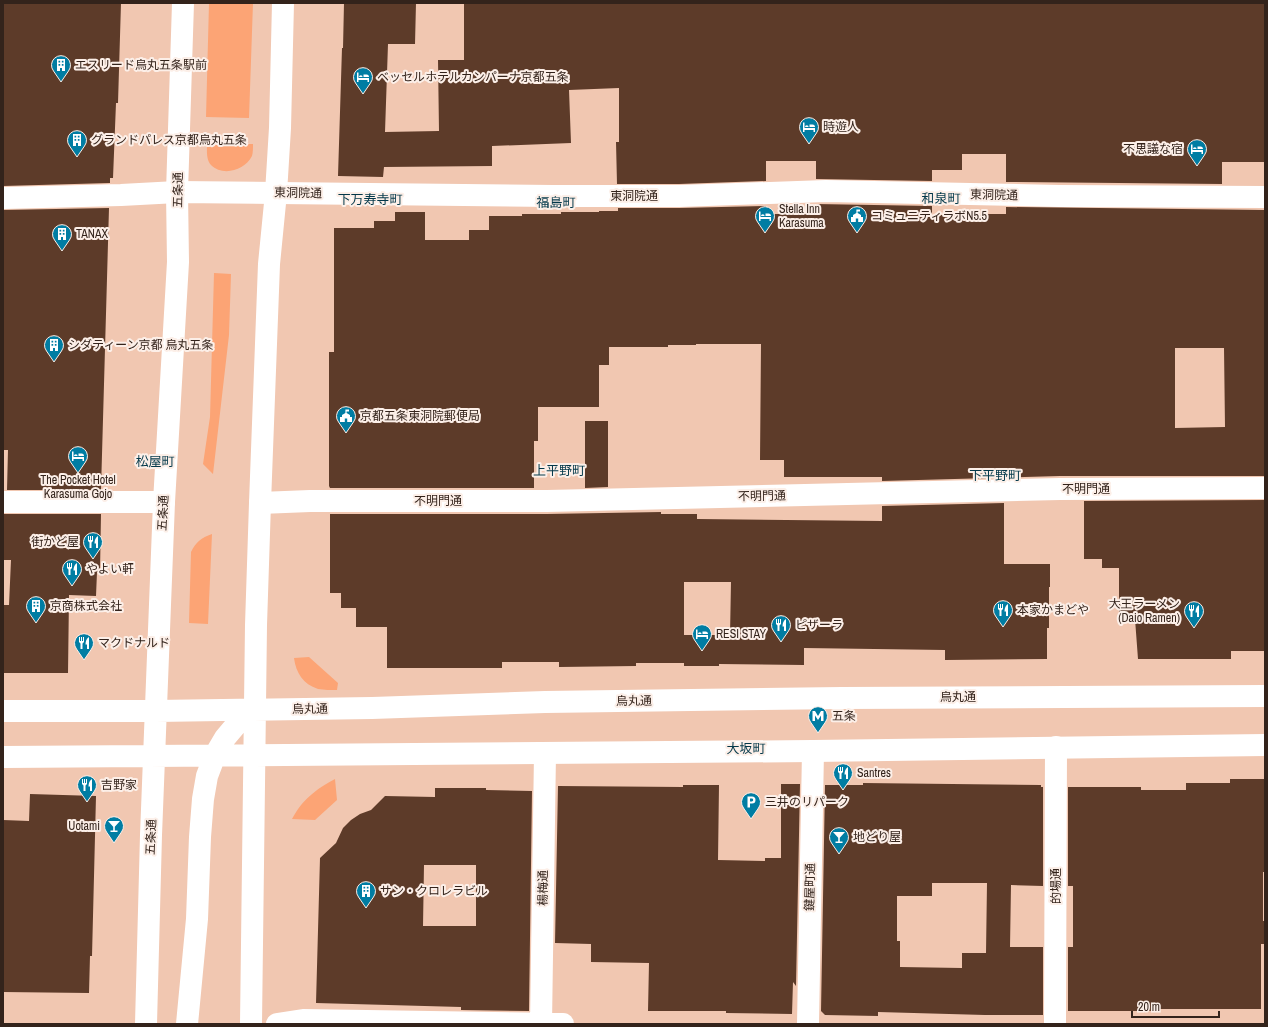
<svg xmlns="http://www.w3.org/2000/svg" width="1268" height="1027" font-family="'Archivo Narrow','Noto Sans JP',sans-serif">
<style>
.green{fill:#fca475}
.building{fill:#5d3b29;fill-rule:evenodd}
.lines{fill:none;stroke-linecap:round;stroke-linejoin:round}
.minor{stroke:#fff;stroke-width:22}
.highway{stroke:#fff;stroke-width:22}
.labels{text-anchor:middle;stroke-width:4;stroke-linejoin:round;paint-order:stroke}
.poi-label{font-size:12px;fill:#33231b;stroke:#fcefe8;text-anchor:start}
.street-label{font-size:12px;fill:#33231b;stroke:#fcefe8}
.neighbourhood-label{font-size:13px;fill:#03384a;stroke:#fcefe8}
</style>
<rect width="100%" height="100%" fill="#f1c7b1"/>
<path class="green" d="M209 3H253L249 118 206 117Z
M207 144H253C253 147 253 153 252 156 245 170 223 177 211 165 206 159 207 151 207 144Z
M214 273 231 274 229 335 213 474 203 464 210 417Z
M212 534 208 624 189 623 191 552C196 542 201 538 212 534Z
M309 657 338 683 337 690C331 690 324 690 318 689 303 684 296 673 294 658Z
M335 779 337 800 315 820 292 819C303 799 315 790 335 779Z"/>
<path class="building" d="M3 3 54 4V3H121L118 103H116L113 178H110V183L3 186Z
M344 3H416L415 44H388L385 132 439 131 438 60H464V3H1265V162H1222V184L1006 182V154H962V170H932V181L816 179V161H766V181L679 184H617L616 142H619V88L569 90 571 143 492 146V166L384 167 383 177 338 176 342 48H343Z
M816 204 932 206V215H987V214H1006V207L1265 210V476H1060L882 481V477H784V460H760L761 344H696V345H668V347H609V365H599V407H538V441H534V488H330L329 486V352H334V228H374V221H395V212H425V240H469V230H489V216H522V214H561V212H599V211H618V208H679L766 206V214H816ZM1175 348H1224L1225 427 1175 428Z
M109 208 101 490H7L8 450H3V210Z
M585 421H608V487L585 488Z
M1265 500V651H1231V659H1138L1135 619H1119V568H1102V559H1084V501Z
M1004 503V564H1050V587H1049V628H1047V659L945 660V650L804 648V665L719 664V666H684V663H636V666L559 667V662H502V668H387V627H356V608H341V593H330V514H547L661 512V514H697V519L882 521V506ZM684 582H731L730 635H684Z
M3 514H101L100 572H97L96 596 69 595 68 673H3V605H9L11 560H3Z
M1230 779H1265V872H1263V921H1265V944H1261V1009H1159V1011H1068V947H1073V886H1068V787H1141V790H1186V783H1230Z
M863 783 1041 785V787H1043V886L1011 885 1010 947H1043V1015H985L878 1012V1016L825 1015 821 1011 825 785H863ZM932 883H987L986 953H962V968L900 967V941H897V896H932Z
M781 784H800L796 986 793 982 792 1014 726 1013V1011H648L649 963 591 962V944L555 943 558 786 683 787V785H719L718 860 765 861V858H781Z
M435 788H486V790L532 791 529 1011 461 1010V1007L316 1003 320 858 336 843 343 828 351 820 360 814 371 810 385 796 435 797ZM424 865H476V926H423Z
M30 794 96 796 92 956H90L89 993 3 992V820L29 821Z"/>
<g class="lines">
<path class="minor" d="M3 198 121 195 177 192 553 196H679L826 191 1059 196 1265 197
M3 502H164
M260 503 310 501H547L1060 489 1265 488
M277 1024 303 1020 563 1024
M541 1024 545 753
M808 1024 813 751
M1055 1024 1056 747"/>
<path class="highway" d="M3 711H156L372 708 545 702 842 698 1265 696
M3 757 813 751 1265 745
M146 1024 151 835 164 502 178 262 177 192 183 3
M187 1024 197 919 200 837 203 799 207 776 215 755 225 738 241 719 256 710
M251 1024 256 625 260 503 269 264 276 193 280 128 283 3"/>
</g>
<defs>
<symbol id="building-pin" viewBox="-11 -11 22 30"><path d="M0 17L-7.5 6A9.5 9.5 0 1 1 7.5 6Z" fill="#007da3" stroke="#fcefe8"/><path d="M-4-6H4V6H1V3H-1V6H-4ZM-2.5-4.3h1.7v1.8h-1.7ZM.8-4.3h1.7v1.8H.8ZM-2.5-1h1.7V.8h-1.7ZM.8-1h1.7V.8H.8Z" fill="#fff"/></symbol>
<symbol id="hotel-pin" viewBox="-11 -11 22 30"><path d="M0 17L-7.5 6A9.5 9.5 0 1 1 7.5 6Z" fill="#007da3" stroke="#fcefe8"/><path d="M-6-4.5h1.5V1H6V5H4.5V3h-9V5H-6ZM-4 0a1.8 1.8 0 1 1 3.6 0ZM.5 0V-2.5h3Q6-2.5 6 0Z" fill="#fff"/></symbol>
<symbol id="civic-pin" viewBox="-11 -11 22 30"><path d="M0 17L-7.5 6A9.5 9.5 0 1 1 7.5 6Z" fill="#007da3" stroke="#fcefe8"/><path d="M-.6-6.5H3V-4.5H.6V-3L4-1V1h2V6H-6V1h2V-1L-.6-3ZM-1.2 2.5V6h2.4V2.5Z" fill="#fff"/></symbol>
<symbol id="restaurant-pin" viewBox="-11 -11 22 30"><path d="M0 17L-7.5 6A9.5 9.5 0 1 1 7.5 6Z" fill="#007da3" stroke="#fcefe8"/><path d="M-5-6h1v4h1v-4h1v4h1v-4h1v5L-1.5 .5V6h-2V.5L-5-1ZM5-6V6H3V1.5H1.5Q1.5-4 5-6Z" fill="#fff"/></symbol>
<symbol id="metro-pin" viewBox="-11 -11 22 30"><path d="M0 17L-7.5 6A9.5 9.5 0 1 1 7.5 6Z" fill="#007da3" stroke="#fcefe8"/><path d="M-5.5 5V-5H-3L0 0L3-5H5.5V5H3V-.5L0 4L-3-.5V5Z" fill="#fff"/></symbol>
<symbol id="parking-pin" viewBox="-11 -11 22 30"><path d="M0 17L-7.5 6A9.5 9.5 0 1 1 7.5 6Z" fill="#007da3" stroke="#fcefe8"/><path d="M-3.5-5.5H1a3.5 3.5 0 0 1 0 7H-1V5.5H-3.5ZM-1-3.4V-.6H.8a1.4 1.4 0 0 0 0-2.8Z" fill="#fff"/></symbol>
<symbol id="bar-pin" viewBox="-11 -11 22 30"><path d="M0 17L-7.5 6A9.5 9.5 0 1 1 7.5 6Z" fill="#007da3" stroke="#fcefe8"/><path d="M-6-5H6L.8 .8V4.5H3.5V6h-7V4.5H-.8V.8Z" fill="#fff"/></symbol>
</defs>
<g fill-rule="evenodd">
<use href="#building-pin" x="50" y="54" width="22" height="30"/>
<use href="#hotel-pin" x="352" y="66" width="22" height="30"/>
<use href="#hotel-pin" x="798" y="116" width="22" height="30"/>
<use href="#building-pin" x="66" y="129" width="22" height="30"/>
<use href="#hotel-pin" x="1186" y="138" width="22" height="30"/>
<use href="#hotel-pin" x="754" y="205" width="22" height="30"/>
<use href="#civic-pin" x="846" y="205" width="22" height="30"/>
<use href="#building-pin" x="51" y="223" width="22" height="30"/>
<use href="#building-pin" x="43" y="334" width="22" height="30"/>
<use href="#civic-pin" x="335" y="405" width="22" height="30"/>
<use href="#hotel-pin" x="67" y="445" width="22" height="30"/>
<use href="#restaurant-pin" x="82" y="531" width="22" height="30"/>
<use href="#restaurant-pin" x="61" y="558" width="22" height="30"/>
<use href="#building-pin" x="25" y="595" width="22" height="30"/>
<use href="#restaurant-pin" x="992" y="599" width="22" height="30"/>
<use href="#restaurant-pin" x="1183" y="600" width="22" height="30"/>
<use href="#restaurant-pin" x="770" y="614" width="22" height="30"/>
<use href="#hotel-pin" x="691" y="623" width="22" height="30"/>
<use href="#restaurant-pin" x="73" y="632" width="22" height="30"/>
<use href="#metro-pin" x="807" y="705" width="22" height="30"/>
<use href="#restaurant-pin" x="832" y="762" width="22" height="30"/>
<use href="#restaurant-pin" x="76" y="774" width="22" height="30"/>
<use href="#parking-pin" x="740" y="791" width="22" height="30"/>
<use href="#bar-pin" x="103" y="815" width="22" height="30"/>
<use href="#bar-pin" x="828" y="826" width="22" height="30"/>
<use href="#building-pin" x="355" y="880" width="22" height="30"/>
</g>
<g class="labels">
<g class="poi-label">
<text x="75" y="69">エスリード烏丸五条駅前</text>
<text x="377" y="81">ベッセルホテルカンパーナ京都五条</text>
<text x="823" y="131">時遊人</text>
<text x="91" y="144">グランドパレス京都烏丸五条</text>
<text x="1183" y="153" text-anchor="end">不思議な宿</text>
<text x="779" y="213">Stella Inn<tspan x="779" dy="14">Karasuma</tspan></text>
<text x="871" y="220">コミュニティラボN5.5</text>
<text x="76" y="238">TANAX</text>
<text x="68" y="349">シダティーン京都 烏丸五条</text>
<text x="360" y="420">京都五条東洞院郵便局</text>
<text x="78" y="484" text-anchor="middle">The Pocket Hotel<tspan x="78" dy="14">Karasuma Gojo</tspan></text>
<text x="79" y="546" text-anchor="end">街かど屋</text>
<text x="86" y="573">やよい軒</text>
<text x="1180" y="608" text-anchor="end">大王ラーメン<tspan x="1180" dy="14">(Daio Ramen)</tspan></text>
<text x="50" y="610">京商株式会社</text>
<text x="1017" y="614">本家かまどや</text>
<text x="795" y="629">ピザーラ</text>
<text x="716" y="638">RESI STAY</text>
<text x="98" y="647">マクドナルド</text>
<text x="832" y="720">五条</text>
<text x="857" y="777">Santres</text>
<text x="101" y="789">吉野家</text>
<text x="765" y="806">三井のリパーク</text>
<text x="100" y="830" text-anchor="end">Uotami</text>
<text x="853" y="841">地どり屋</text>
<text x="380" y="895">サン・クロレラビル</text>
</g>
<g class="street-label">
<text transform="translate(178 190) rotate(-89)" y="4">五条通</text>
<text transform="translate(298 193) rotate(1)" y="4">東洞院通</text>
<text transform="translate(994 195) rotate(1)" y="4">東洞院通</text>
<text x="634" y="200">東洞院通</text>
<text x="1086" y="493">不明門通</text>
<text transform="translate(762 496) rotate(-1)" y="4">不明門通</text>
<text x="438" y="505">不明門通</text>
<text transform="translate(163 513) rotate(-87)" y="4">五条通</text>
<text x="958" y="701">烏丸通</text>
<text transform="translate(634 701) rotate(-1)" y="4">烏丸通</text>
<text transform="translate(310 709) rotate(-1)" y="4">烏丸通</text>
<text transform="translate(151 837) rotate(-88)" y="4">五条通</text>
<text transform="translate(1056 886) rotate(-90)" y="4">的場通</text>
<text transform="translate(810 887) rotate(-89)" y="4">鍵屋町通</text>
<text transform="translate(543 888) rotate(-89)" y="4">楊梅通</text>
</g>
<g class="neighbourhood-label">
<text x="941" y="203">和泉町</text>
<text x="370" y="204">下万寿寺町</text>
<text x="556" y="207">福島町</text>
<text x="155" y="466">松屋町</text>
<text x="559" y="475">上平野町</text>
<text x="995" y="480">下平野町</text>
<text x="746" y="753">大坂町</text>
</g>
</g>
<rect width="1268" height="1027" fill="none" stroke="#33231b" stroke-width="8"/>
<path d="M1132 1011v6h87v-6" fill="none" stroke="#33231b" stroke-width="2"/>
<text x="1138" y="1011" font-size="12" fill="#33231b" stroke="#fcefe8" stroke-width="3" paint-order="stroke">20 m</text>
</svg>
